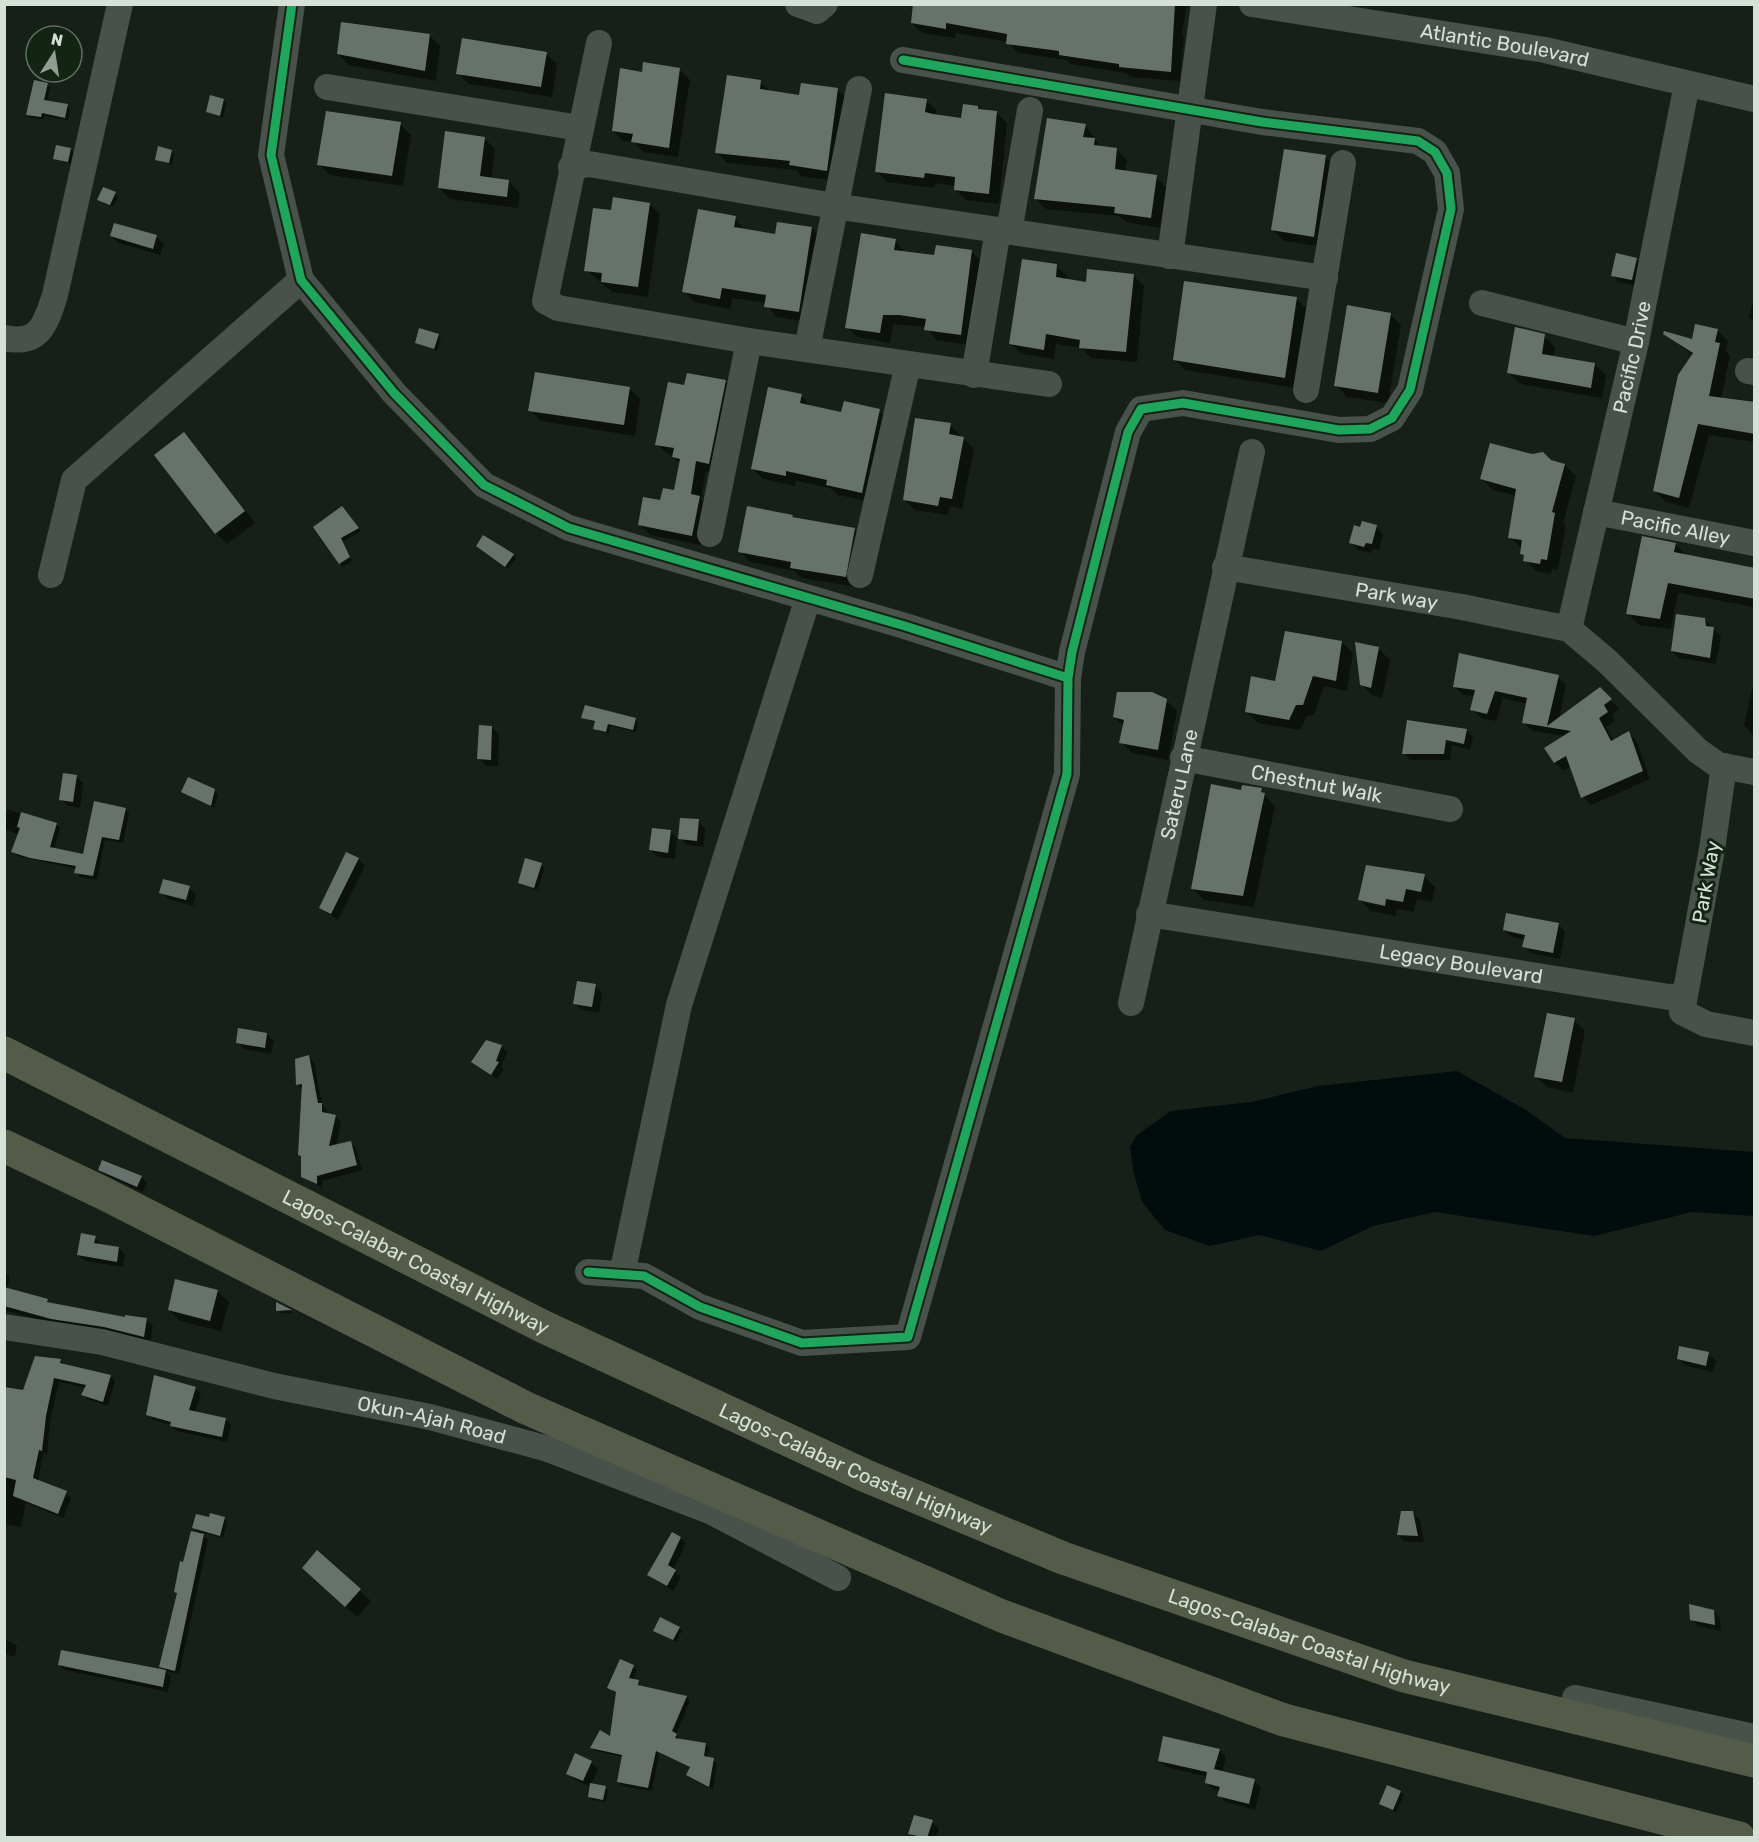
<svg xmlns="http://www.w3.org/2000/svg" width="1759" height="1842" font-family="Rubik,sans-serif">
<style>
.water{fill:#020c0d}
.shadow{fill:#0007}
.building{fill:#68726d}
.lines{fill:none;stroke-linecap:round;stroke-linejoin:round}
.minor{stroke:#49524a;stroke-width:26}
.highway{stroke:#545c49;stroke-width:33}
.cycleway-casing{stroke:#132415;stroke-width:13}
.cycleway{stroke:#20a55d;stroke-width:9}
.labels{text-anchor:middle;stroke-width:6;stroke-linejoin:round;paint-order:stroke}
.street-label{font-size:20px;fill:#d5e0d6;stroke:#132415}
</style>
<rect width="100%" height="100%" fill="#172018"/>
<path class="water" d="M1457 1071 1526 1110 1565 1138 1754 1152V1216L1692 1212 1594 1236 1435 1212 1373 1226 1321 1251 1259 1235 1210 1246 1165 1230 1142 1202 1133 1170 1130 1147 1137 1135 1171 1111 1251 1102 1318 1086Z"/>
<path class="shadow" d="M915 4H1187L1182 34 1184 36 1180 81 1130 77 1126 73 1070 64 1066 60 1018 53 1008 42 956 33 955 38 922 33 912 23Z
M429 35 440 46 436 81 349 65 338 54Z
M546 53 557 64 552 97 469 84 458 73Z
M679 69 690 80 678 157 643 152 634 142 623 141 613 131 643 73Z
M760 82 771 92 800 97 838 90 848 100 837 181 801 176 796 170 727 163 717 152Z
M47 84 50 87 47 102 67 105 70 109 68 120 45 116 44 119 30 118 27 115Z
M223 100 226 103 223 118 207 112Z
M926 100 937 111 936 115 962 120 977 107 981 111 997 113 1007 123 999 204 966 200 956 190V186L935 183 934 188 887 182 876 171Z
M400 124 411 135 403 186 330 175 319 164Z
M1085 125 1102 148 1116 149 1127 160 1125 172 1156 177 1166 187 1160 228 1126 222 1119 216 1046 209 1036 199Z
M484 138 495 149 491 179 509 182 520 193 518 208 450 199 439 188Z
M70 149 73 152 71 164 55 158Z
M171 151 174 154 172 165 156 159Z
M1326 157 1337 168 1324 247 1284 241 1273 230Z
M115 193 118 197 113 207 99 199Z
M649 204 660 214 648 297 612 292 586 270 612 212Z
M735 218 745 231 776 236 812 228 822 239 809 322 776 317 766 303 732 298 730 309 694 302 684 291Z
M115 224 157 237 164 244 160 255 119 243 111 236Z
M895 240 905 253 936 257 972 252 982 262 971 345 936 340 926 327 893 324 890 343 857 337 847 327Z
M1636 259 1643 266 1639 287 1619 282 1612 275Z
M1056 266 1067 276 1066 280 1087 284 1134 276 1144 286 1137 362 1091 358 1082 348 1056 344 1054 359 1022 354 1011 344Z
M1754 297V322L1749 317Z
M1296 299 1308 310 1295 388 1185 370 1174 359Z
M1390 314 1401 325 1388 403 1347 397 1336 385Z
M1717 330 1728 341 1726 351 1730 356 1721 399 1754 403V442L1709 435 1689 508 1666 502 1655 491 1693 356 1665 333 1693 340Z
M438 335 441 338 437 351 417 343Z
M1544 336 1555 347 1553 357 1594 364 1606 375 1602 398 1520 384 1509 373Z
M725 381 735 391 719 473 706 471 701 499 709 507 701 545 650 535 640 525 661 502 676 492 680 463 657 445 686 387Z
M629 388 640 399 635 436 541 421 530 410Z
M801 395 811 407 843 413 879 411 889 421 872 502 838 495 830 488 796 481 795 486 763 479 753 469Z
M950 425 974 449 962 509 950 506 948 515 915 510 904 500Z
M184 434 255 523 227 544 216 533Z
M1565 465 1576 476 1563 523 1566 525 1558 570 1552 569 1551 574 1536 571 1525 560 1522 548 1509 537 1517 496 1493 490 1482 479Z
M345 511 361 531 343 542 352 561 343 567 315 528Z
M792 517 795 519 854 529 865 540 856 587 802 578 794 571 750 562 740 551Z
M1376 527 1383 534 1379 550 1373 549 1371 553 1358 550 1351 543 1361 529Z
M484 537 516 558 508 569 481 549Z
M1675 544 1687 556 1754 570V607L1678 593 1671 629 1639 625 1628 614Z
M1705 620 1721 636 1716 664 1679 658 1672 651Z
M1342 642 1353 653 1347 691 1324 686 1314 715 1307 716 1300 730 1258 723 1246 712 1277 682Z
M1379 649 1390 660 1382 698 1372 695 1361 684Z
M1558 677 1566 685 1559 719 1600 689 1619 709 1612 714 1615 721 1606 727 1614 741 1629 733 1637 742 1650 779 1591 805 1583 797 1571 766 1563 771 1555 762 1565 736 1533 731 1524 723 1527 704 1503 698 1496 721 1481 718 1472 709 1475 696 1463 695 1454 686Z
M1754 680V736L1744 725Z
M1166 700 1177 711 1168 760 1132 753 1121 742 1124 726 1114 717Z
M583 717 635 719 638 723 636 732 611 726 609 734 598 731 595 728 596 723Z
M1408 721 1467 731 1473 737 1470 750 1452 745 1450 760H1410L1404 753Z
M492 727 499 734 498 766H486L479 759Z
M76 776 83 783 80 808 68 806 61 799Z
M214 790 218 794 214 808 183 792Z
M1261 790 1275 806 1254 907 1204 900 1193 889 1242 792Z
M7 809 56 824 60 828 54 849 84 856 125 809 129 813 123 843 105 840 97 880 80 877 77 869 17 856 13 852 19 835 4 829Z
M698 821 705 828 704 847 687 845 680 838Z
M670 831 677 838 675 859 658 857 650 850Z
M358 859 365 866 338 920 320 908Z
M541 865 545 868 537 890 520 883Z
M1394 869 1424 876 1435 887 1432 902 1417 899 1414 912 1397 909 1396 916 1371 911 1360 900Z
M189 888 196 895 193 906 168 899 161 892Z
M1558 924 1565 931 1560 959 1531 953 1524 946 1525 940 1511 937 1504 930Z
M595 986 602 993 599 1013 582 1010 574 1003Z
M1574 1020 1585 1031 1573 1093 1547 1087 1535 1076Z
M267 1034 274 1041 271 1054 244 1049 237 1042Z
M501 1046 507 1052 501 1067 504 1069 497 1079 473 1061Z
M308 1057 314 1062 322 1104 327 1110V1115L335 1116 341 1122 336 1146 350 1143 356 1148 362 1170 322 1181V1188L303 1176 302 1158 299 1155 303 1090 297 1084Z
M99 1169 141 1177 147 1183 143 1192 106 1175Z
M95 1237 101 1245 119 1248 125 1255 123 1267 85 1261 79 1255Z
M4 1272 10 1277 7 1289 47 1300 51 1304 126 1319H146L153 1326 150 1343 59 1325 4 1310Z
M217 1291 229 1302 221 1331 180 1321 169 1310Z
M278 1305 292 1312 293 1313H281Z
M1708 1354 1716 1361 1713 1372 1686 1366 1679 1359Z
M60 1360 66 1366 110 1376 115 1381 108 1406 88 1399 83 1395 86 1388 59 1382 50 1421 47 1455 43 1454 38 1481 66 1493 71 1498 63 1518 26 1503 21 1527 4 1524V1387L24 1392Z
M195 1388 201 1394 195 1413 226 1420 231 1425 227 1442 177 1431 171 1425 154 1420 148 1415Z
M1412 1512 1420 1520 1424 1542H1405L1398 1535Z
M224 1518 227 1522 223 1538 200 1532 208 1540 179 1674 165 1671 171 1677 168 1692 65 1670 59 1665 166 1671 161 1667 184 1563 201 1535 194 1528 210 1519Z
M680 1538 686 1543 673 1570 681 1577 673 1591 649 1575Z
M317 1552 371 1601 357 1617 315 1579Z
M1713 1611 1720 1618 1721 1631 1699 1626 1692 1619Z
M679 1628 682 1631 676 1642 655 1630Z
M4 1639 17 1646 15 1657 4 1654Z
M621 1661 637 1670 633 1680 638 1681 641 1687 687 1697 690 1701 676 1734 680 1740 705 1744 709 1748 707 1758 717 1763 713 1790 688 1775 691 1768 659 1753 652 1791 622 1786 618 1782 623 1757 596 1751 592 1748 611 1738 617 1694 609 1688Z
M1219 1750 1226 1757 1222 1772 1254 1781 1261 1787 1255 1810 1226 1802 1219 1795 1220 1791 1213 1789 1206 1782 1208 1777 1166 1767 1159 1760Z
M591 1762 598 1769 591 1785 608 1790 606 1802 592 1800 589 1796 591 1787 575 1780 568 1773Z
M1401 1792 1404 1795 1396 1812 1380 1804Z
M932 1822 939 1829 936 1838H914L910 1834Z"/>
<path class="building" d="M913 4H1175L1171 72 1119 67V64L1059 55V51L1006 44 1007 34 946 23V29L911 23Z
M341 22 430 34 425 71 337 54Z
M462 38 547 52 541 87 456 74Z
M643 62 680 68 669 148 631 142 633 134 612 131 620 68 642 72Z
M727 75 761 80 760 89 799 95 801 83 838 88 827 171 789 165 790 161 715 153Z
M34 80 48 83 44 100 68 104 65 118 42 113 41 117 26 115Z
M885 93 927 99 925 112 933 114 961 118 963 104 978 106V109L997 111 989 194 954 190 955 177 925 173 924 178 875 172Z
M210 95 224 99 220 116 206 112Z
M326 111 401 122 392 176 317 165Z
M1047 118 1086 124 1083 137 1095 138 1094 145 1117 148 1115 169 1157 175 1151 218 1114 213 1115 207 1034 199Z
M445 131 485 137 480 176 509 180 507 197 438 188Z
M56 145 71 148 68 162 53 159Z
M158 146 172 150 169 163 155 160Z
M1284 149 1326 155 1314 237 1271 230Z
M103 187 116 192 110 205 97 200Z
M613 197 650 203 638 287 601 282 602 273 584 271 593 208 611 210Z
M698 209 736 216 734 227 775 234 777 222 812 227 799 312 764 307 766 295 722 288 720 299 682 292Z
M114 223 157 235 153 249 110 236Z
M861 233 896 239 894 250 934 255 936 245 972 250 961 335 924 330 926 319 899 315H883L880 333 845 328Z
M1616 253 1637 258 1632 280 1611 276Z
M1022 259 1057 264 1056 277 1086 282 1087 269 1134 274 1126 352 1079 348 1080 340 1046 334 1044 350 1009 344Z
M1184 281 1297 297 1285 378 1173 360Z
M1347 305 1391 313 1378 393 1334 386Z
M1695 324 1718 329 1715 342 1720 343 1709 396 1755 402V434L1698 424 1679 498 1653 491 1678 375 1693 353 1663 334 1664 331 1692 339Z
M1515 327 1545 334 1542 354 1595 363 1591 388 1507 373Z
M419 328 439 334 434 349 415 343Z
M535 372 630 387 624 425 528 411Z
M687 373 726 380 709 464 696 461 691 494 700 496 692 536 638 525 643 497 660 500 663 488 674 490 680 459 672 457 674 448 655 445 668 382 684 385Z
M768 387 802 394 800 403 841 412 844 401 880 409 862 493 826 485 827 480 786 471V476L751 469Z
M915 418 951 423 949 434 964 437 952 499 940 497 938 506 903 500Z
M184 432 245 511 215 534 154 455Z
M1490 443 1532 454 1543 452 1551 460 1565 464 1552 512 1555 513 1547 560 1541 559 1540 564 1523 561 1524 555 1520 554 1522 540 1508 538 1516 489 1480 479Z
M342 506 359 528 341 538 350 557 339 564 313 527Z
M747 506 793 515 792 517 855 528 846 577 790 568 791 562 738 552Z
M1362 521 1377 525 1372 544 1366 543 1364 547 1349 543 1354 525 1360 527Z
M483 535 514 554 505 567 476 546Z
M1642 536 1676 543 1674 552 1755 568V599L1668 583 1660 619 1626 614Z
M1676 614 1705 618 1706 626 1714 627 1710 658 1671 651Z
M1285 631 1342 641 1336 681 1313 676 1303 705H1296L1289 720 1245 712 1251 676 1275 681Z
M1355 642 1379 647 1371 688 1360 685Z
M1459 653 1559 675 1547 726 1600 687 1612 699 1604 705 1608 712 1599 718 1611 741 1629 731 1643 771 1581 798 1566 756 1554 763 1544 748 1571 731 1522 723 1527 698 1495 691 1487 714 1470 710 1475 690 1453 687Z
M1117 692H1152L1167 699 1158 750 1119 743 1124 720 1113 717Z
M585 705 636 718 633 730 608 724 606 732 593 729 595 721 581 718Z
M1407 720 1467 729 1464 744 1446 740 1444 754H1402Z
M479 725 492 726 491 760 477 759Z
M63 773 77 775 73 802 59 800Z
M188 777 215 789 211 806 181 792Z
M1211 784 1241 790 1242 785 1262 788 1261 792 1265 793 1243 896 1191 889Z
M94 801 126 808 119 840 102 837 93 876 74 873 76 866 30 858 11 852 20 828 17 827 21 812 57 823 50 847 83 854Z
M680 818 699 819 697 841 678 839Z
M652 828 671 830 668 853 649 850Z
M346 852 359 858 331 914 319 908Z
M525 858 542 863 534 888 518 883Z
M1366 865 1425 874 1421 892 1406 889 1403 902 1386 899 1385 906 1358 900Z
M163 879 190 886 186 900 159 893Z
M1506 913 1559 923 1553 953 1522 947 1525 935 1503 930Z
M577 981 596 984 592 1007 573 1004Z
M1547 1013 1575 1018 1562 1082 1534 1077Z
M238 1028 267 1033 265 1048 236 1043Z
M486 1040 502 1045 496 1061 499 1062 491 1075 471 1062Z
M309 1055 318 1103H322V1112L336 1115 329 1146 351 1141 357 1165 317 1176V1184L301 1177V1156L298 1155 302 1084 296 1085 295 1059Z
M102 1160 142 1176 137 1187 98 1170Z
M81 1233 96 1236 94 1243 119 1247 117 1262 77 1255Z
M175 1279 218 1290 210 1321 168 1310Z
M4 1287 48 1299 47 1302 125 1317V1315L147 1318 144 1337 104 1327 51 1319 4 1306Z
M276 1302 292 1310 276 1311Z
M1679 1346 1709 1352 1706 1366 1677 1359Z
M35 1356 61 1359 60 1363 111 1375 103 1402 81 1395 86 1385 54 1378 46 1416 42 1451 39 1450 33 1478 67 1491 58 1514 13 1496 16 1480 4 1477V1387L23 1390Z
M154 1375 196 1387 189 1410 226 1418 222 1437 170 1426 171 1422 146 1415Z
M1401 1511H1413L1418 1536 1397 1535Z
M210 1513 225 1517 220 1536 192 1528 196 1514 209 1517Z
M191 1531 204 1534 175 1671 159 1667 177 1593 174 1592 180 1561 183 1562Z
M672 1532 681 1537 668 1565 676 1570 667 1586 647 1575Z
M317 1550 361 1589 345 1607 302 1568Z
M1689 1604 1714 1610 1715 1625 1690 1620Z
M660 1617 680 1627 673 1640 653 1631Z
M61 1650 166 1670 163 1687 58 1665Z
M620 1659 634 1665 629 1678 639 1680 638 1685 687 1696 672 1731 677 1734 675 1738 706 1743 704 1756 714 1758 709 1787 686 1775 690 1767 656 1751 648 1788 617 1782 622 1755 590 1748 600 1730 610 1736 616 1692 607 1688Z
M1163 1736 1220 1749 1214 1769 1255 1779 1249 1804 1217 1796 1220 1787 1205 1783 1207 1772 1158 1761Z
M575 1753 592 1761 583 1781 566 1774Z
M590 1783 606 1786 603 1800 588 1797Z
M1387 1785 1401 1791 1393 1810 1379 1804Z
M914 1815 933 1820 927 1838 908 1834Z"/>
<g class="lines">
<g class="minor">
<path d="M292 4 271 155 301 280 394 393 484 485 569 528 905 626 1068 678"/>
<path d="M798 4 817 11 825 4"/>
<path id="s1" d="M1252 4 1545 50 1754 99"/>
<path d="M599 43 545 301 558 308 749 341 1049 384"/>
<path d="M327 87 580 128"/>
<path d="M571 167 589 164 834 206 1325 278"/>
<path d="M1009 232 1030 110"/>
<path d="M1170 256 1204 4"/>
<path d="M1482 303 1636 342"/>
<path d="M4 338C40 346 46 323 55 295L120 4"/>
<path d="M807 349 859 89"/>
<path d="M1748 371 1754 372"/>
<path d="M974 375 998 230"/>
<path d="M1306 390 1343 163"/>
<path id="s2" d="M1596 512 1754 543"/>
<path d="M710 534 749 341"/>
<path id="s3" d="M1225 567 1462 607 1569 629 1607 661 1698 751 1718 765 1754 772"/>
<path d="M51 575 74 480 301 280"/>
<path d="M860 575 908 364"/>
<path id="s4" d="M1569 629 1636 342 1687 84"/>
<path id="s5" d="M1183 758 1450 809"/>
<path d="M1724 766 1712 849 1682 1012 1706 1024 1754 1033"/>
<path id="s6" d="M1149 914 1669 997 1684 996"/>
<path id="s7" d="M1131 1003 1252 452"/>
<path d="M588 1272 644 1276 700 1307 802 1343 908 1337 1067 774 1068 678 1072 652 1128 432 1141 409 1183 403 1339 430 1370 429 1392 418 1410 390 1451 209 1447 173 1435 152 1418 141 1262 122 903 60"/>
<path d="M622 1274 679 1005 808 598"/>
<path id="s8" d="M4 1327 102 1342 274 1386 430 1417 548 1449 710 1511 838 1578"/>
<path d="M1575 1698 1754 1737"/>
</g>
<g class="highway">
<path id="s9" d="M4 1053 544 1327 866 1476 1063 1558 1404 1676 1754 1761"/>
<path d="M4 1146 103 1193 526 1408 1002 1616 1284 1720 1739 1838"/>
</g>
<defs>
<path id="cycleway" d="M292 4 271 155 301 280 394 393 484 485 569 528 905 626 1068 678
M588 1272 644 1276 700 1307 802 1343 908 1337 1067 774 1068 678 1072 652 1128 432 1141 409 1183 403 1339 430 1370 429 1392 418 1410 390 1451 209 1447 173 1435 152 1418 141 1262 122 903 60"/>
</defs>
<use href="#cycleway" class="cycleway-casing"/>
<use href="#cycleway" class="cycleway"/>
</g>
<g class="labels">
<g class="street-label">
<text dy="7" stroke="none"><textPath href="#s1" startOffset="256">Atlantic Boulevard</textPath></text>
<text dy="7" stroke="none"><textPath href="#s4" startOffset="279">Pacific Drive</textPath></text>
<text dy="7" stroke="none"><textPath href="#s2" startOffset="81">Pacific Alley</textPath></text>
<text dy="7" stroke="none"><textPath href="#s3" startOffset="174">Park way</textPath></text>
<text dy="7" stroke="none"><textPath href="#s5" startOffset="136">Chestnut Walk</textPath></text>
<text dy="7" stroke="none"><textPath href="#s7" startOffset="224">Sateru Lane</textPath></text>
<text transform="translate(1706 882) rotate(-80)" y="7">Park Way</text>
<text dy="7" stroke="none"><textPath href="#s6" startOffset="316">Legacy Boulevard</textPath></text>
<text dy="7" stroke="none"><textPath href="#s9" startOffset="462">Lagos-Calabar Coastal Highway</textPath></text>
<text dy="7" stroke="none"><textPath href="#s8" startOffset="438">Okun-Ajah Road</textPath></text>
<text dy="7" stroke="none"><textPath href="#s9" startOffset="948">Lagos-Calabar Coastal Highway</textPath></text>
<text dy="7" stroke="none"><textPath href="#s9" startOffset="1434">Lagos-Calabar Coastal Highway</textPath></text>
</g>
</g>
<rect width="1759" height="1842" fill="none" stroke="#d5e0d6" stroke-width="12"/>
<g transform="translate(54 54) rotate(12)"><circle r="28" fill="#132415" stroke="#616f62" stroke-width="1.5"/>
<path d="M0-4.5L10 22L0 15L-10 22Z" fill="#929d94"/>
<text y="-9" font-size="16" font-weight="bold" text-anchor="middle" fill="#d5e0d6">N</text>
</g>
</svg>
